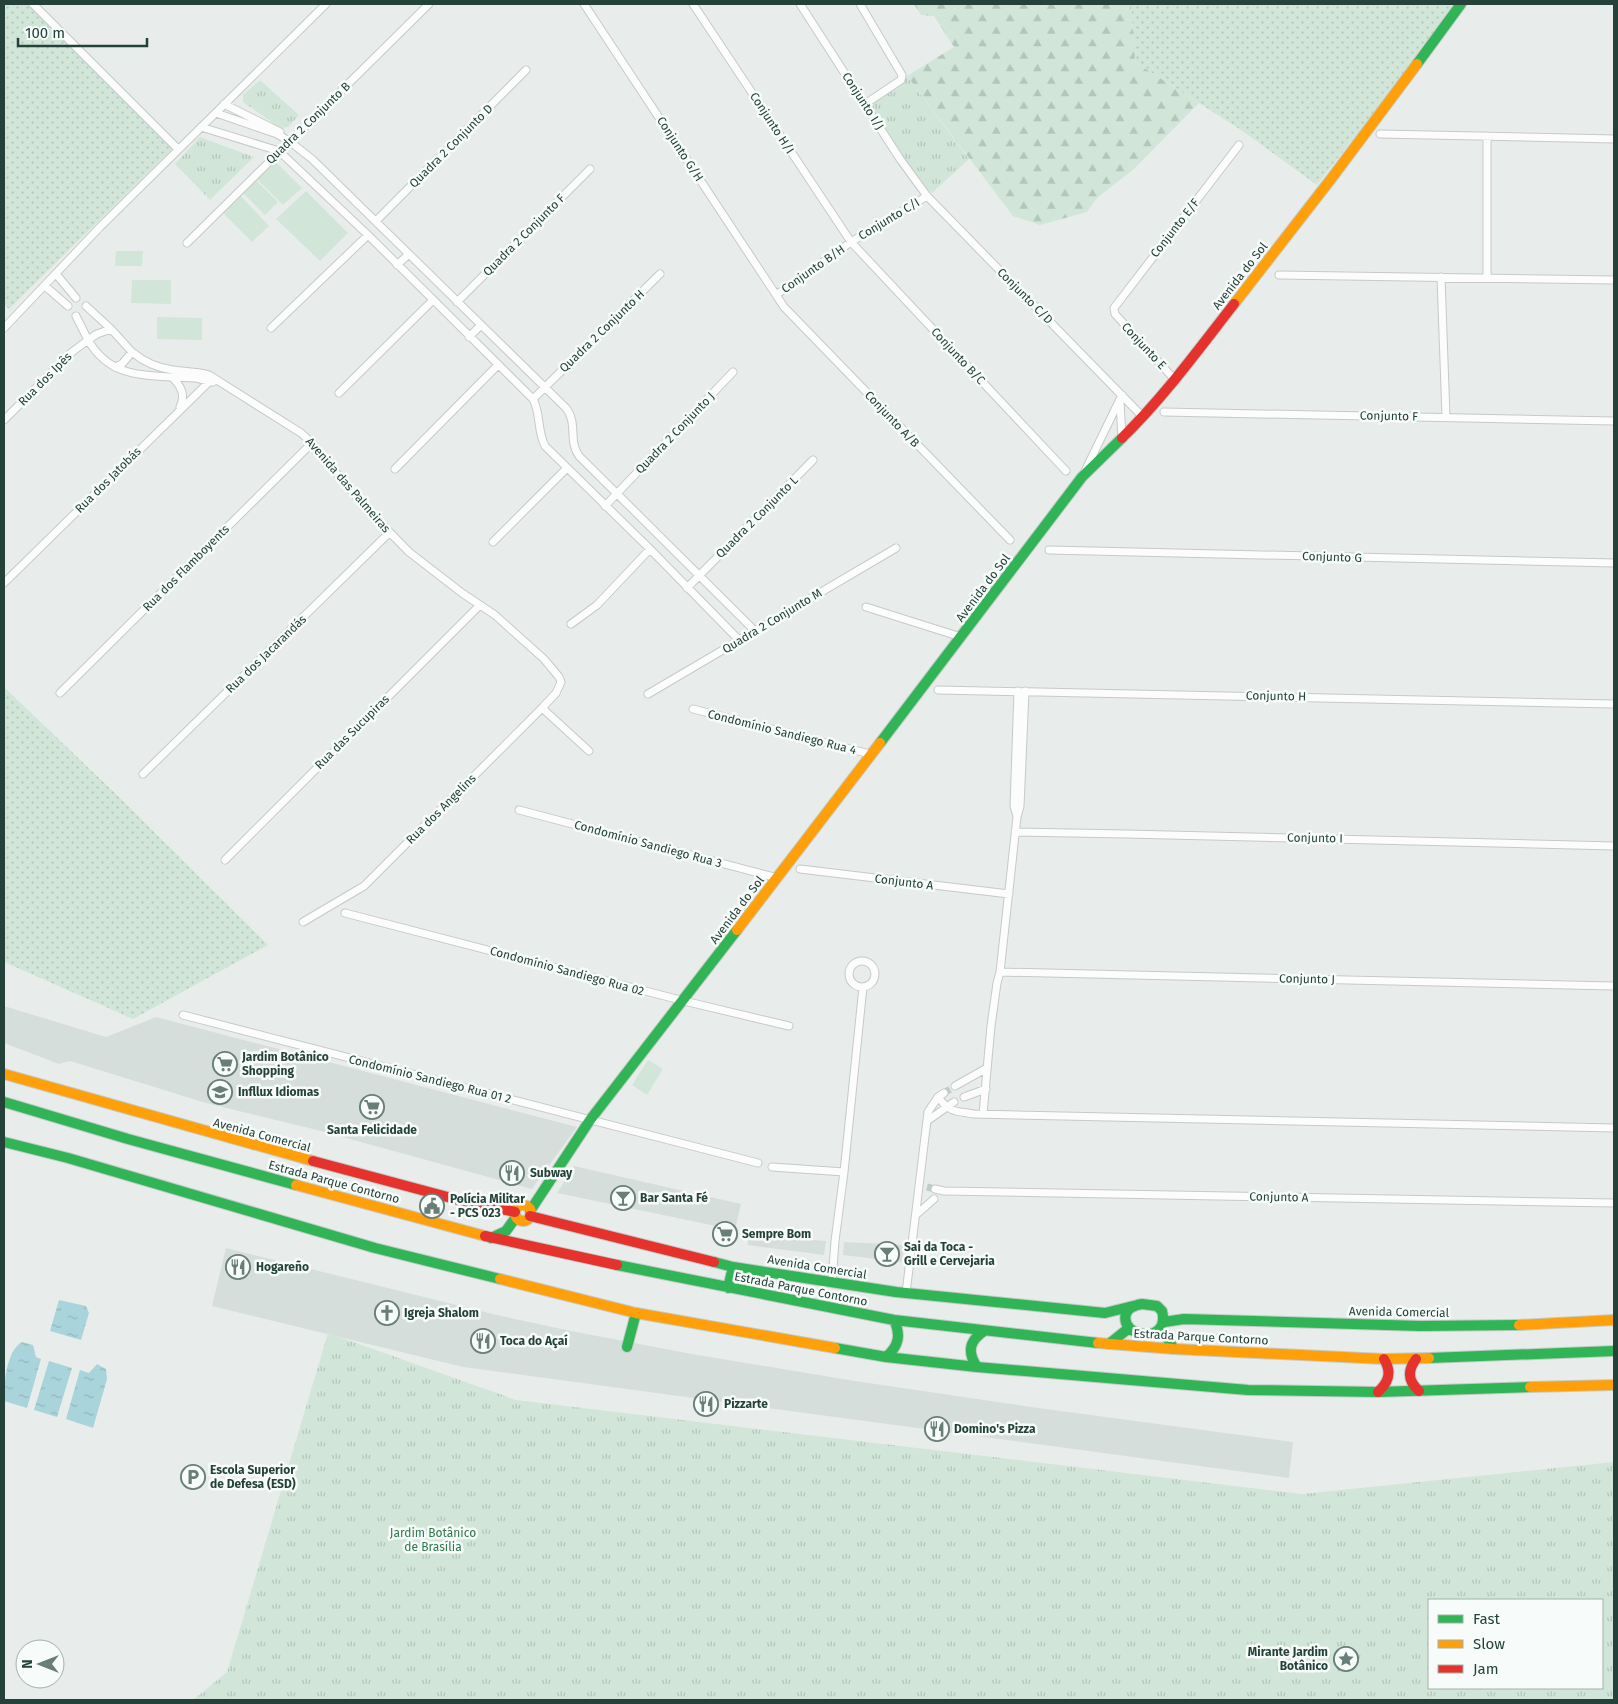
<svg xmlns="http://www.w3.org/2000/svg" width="1618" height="1704" font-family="'Fira Sans',sans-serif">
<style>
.built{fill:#d6dedb}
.grass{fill:url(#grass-dots)}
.forest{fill:url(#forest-firs)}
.park{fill:url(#park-tufts);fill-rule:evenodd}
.pitch{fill:#d1e6d8}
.water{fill:url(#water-ripples)}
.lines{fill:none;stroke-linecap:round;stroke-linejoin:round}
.street-tunnel{stroke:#c1cbc8;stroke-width:7;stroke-dasharray:7 3.5;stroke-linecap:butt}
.street-casing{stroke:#c5cac8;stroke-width:9}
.fast-casing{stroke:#c3cbc8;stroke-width:12}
.slow-casing{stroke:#c3cbc8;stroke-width:12}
.jam-casing{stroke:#c3cbc8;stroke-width:12}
.street{stroke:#fcfcfc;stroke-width:7}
.fast{stroke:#30b455;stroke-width:10}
.slow{stroke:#ff9f0a;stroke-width:10}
.jam{stroke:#e5322d;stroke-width:10}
.labels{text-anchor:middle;stroke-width:5;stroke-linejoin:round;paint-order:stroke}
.street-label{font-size:12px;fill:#24423a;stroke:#f7fbf9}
.poi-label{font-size:12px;font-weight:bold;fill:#24423a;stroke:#f7fbf9;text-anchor:start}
.park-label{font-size:12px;fill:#2d7a4b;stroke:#f7fbf9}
</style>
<defs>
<pattern id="grass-dots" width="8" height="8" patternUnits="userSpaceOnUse" patternTransform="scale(1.25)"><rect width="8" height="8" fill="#d1e6d8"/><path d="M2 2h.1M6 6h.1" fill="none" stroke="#b3c6ba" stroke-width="1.8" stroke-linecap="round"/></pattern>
<pattern id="forest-firs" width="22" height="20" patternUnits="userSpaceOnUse" patternTransform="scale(1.25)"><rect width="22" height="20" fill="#d1e6d8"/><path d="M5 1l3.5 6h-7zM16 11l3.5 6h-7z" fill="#b3c6ba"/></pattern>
<pattern id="park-tufts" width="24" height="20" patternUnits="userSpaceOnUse" patternTransform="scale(1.25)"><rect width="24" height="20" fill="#d1e6d8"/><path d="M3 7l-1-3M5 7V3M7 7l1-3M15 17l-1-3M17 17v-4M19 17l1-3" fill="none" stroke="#b3c6ba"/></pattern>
<pattern id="water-ripples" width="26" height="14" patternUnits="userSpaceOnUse" patternTransform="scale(1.25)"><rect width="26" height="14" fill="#a9d4db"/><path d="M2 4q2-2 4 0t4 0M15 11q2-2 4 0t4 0" fill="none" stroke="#91b7bd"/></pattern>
</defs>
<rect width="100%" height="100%" fill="#e8edeb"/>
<path class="built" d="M4 1006 106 1037 156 1017 577 1127 532 1189 317 1130 206 1103 70 1061 59 1064 4 1043Z
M574 1166 741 1204 735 1230 557 1193Z
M750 1235 826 1241 824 1255 747 1245Z
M844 1242 904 1245 902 1262 843 1255Z
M226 1248 497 1315 571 1331 692 1354 855 1381 1031 1407 1293 1442 1289 1478 463 1367 212 1306Z"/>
<path class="grass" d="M4 4H29L175 146 9 309 4 304Z
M1131 4H1459L1317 185 1241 130 1135 62Z
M4 687 118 796 268 945 133 1019 4 962Z"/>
<path class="forest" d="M914 4H1131L1135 62 1199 103 1134 169 1097 198 1087 212 1040 225 1013 216 907 76 954 47 934 16 921 15Z"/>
<path class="park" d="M907 76 969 159 932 193 921 183 870 105 877 97Z
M260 80 299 115 288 127 281 128 276 125 243 102V95Z
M200 137 254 157 210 200 175 164Z
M328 1333 516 1400 1302 1494 1614 1462V1700H193L227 1672ZM1429 1600H1602V1688H1429Z"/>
<path class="pitch" d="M274 160 302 188 283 205 256 178Z
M255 179 278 202 265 215 241 191Z
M306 191 348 233 320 261 276 219Z
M240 195 269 226 252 242 222 212Z
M116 251H143L142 266H115Z
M132 280H171V304L131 303Z
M157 317 202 318V340L157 339Z
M648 1060 663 1069 647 1095 632 1085Z"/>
<path class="water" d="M59 1300 86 1306 89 1313 81 1340 50 1331Z
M22 1342 33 1345 36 1357 41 1359 27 1408 4 1401C4 1384 6 1351 22 1342Z
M49 1361 72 1368 57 1417 34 1410Z
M97 1364 106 1369 107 1379 93 1428 66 1419 80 1370 89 1373Z"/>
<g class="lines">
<path class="street-tunnel" d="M944 1093 955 1086
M927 1187 935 1189"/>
<defs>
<path id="street" d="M33 4 178 149
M584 4 784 307 1010 540
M693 4 851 242 1066 471
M800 4 900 159 927 196 1143 417
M860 4 902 75 901 80 865 104
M224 104 280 132
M216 113 277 134 289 141 312 159 566 408C578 423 568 441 579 456L755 631
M201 127 279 151 368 235 533 399C541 414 537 431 545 446L650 549 739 640
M1380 134 1614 139
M1487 136V277
M376 221 526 70
M187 243 429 4
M397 265 409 254
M56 274 76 298
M1279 275 1614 280
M1441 277 1446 417
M45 286 68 306
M776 295 851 242 927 196
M457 302 590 169
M86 306 111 329
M4 328 100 227 326 4
M271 328 368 235
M469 337 481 325
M132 352C144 362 157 368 173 370 185 372 197 371 209 375L301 433 312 443 362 504 409 552 462 593 495 615 544 659 559 677 561 682 556 693 542 708 364 886 303 922
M115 367 122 364 132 352 111 329 97 334 88 340C108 374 135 375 172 377 181 386 186 395 180 407
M172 377 196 378 213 382
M1175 380 1115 314 1114 308 1239 145
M339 393 432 301
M533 399 660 274
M1120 402 1122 438
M1164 412 1614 421
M4 420 72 352 88 340 76 316
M395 469 497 366
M1085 471 1122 395
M605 506 733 372
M493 542 567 468
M1049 550 1614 563
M4 583 213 378
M687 588 813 460
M866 607 961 637
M571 624 597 605 650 549
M938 690 1614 704
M60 693 312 443
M648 694 896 548
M542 708 589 751
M693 709 870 754
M143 774 389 533
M519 810 778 878
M1017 816 1014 806 1018 691
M1015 832 1127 834 1614 846
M225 860 480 605
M800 869 1009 894
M345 913 684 1001 789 1026
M849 974a13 13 0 1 1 26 0a13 13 0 1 1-26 0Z
M1000 972 1614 986
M183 1015 758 1163
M955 1086 987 1068
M938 1097C950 1113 956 1111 974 1114L1614 1128
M964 1097 986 1089
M983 1114 991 1026 997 983 1000 972 1017 817 1020 806 1025 691
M927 1121 954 1102
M772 1167 844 1172
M935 1189 944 1191 1614 1203
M917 1214 934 1199
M832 1282 835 1241 844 1172 863 987
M906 1293 928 1112 938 1097 944 1093"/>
<path id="fast" d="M1417 64 1461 4
M880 743 1082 477 1122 438
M4 1102 128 1139 296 1185
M4 1142 68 1158 375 1248 500 1279
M530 1211 590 1120 737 930
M491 1238 506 1231 516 1217
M714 1262 733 1267 896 1292 1105 1313 1133 1306
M617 1265 894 1320 1098 1343
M728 1288 733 1267
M1142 1304 1157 1306 1162 1311C1171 1345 1119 1338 1126 1314 1128 1307 1136 1305 1142 1304Z
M1164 1322 1184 1319 1420 1326 1519 1325
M1161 1329 1174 1349
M1109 1344 1129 1328
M627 1347 636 1313
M835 1348 886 1357 977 1367 1248 1390 1378 1392 1530 1387
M886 1357C899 1346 901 1335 894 1320
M1429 1358 1614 1351
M977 1367C967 1352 969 1341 984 1331"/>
<path id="slow" d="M1234 304 1331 179 1417 64
M737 930 880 743
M4 1074 313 1161
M296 1185 485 1236
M515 1213a8 8 0 1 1 16 0a8 8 0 1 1-16 0Z
M500 1279 636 1313 835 1348
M1519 1325 1614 1320
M1098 1343 1174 1349 1384 1359 1429 1358
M1530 1387 1614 1385"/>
<path id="jam" d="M1122 438C1164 397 1198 350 1234 304
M313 1161 455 1199 515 1212
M530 1216 714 1262
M485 1236 617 1265
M1416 1359C1407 1371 1408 1381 1419 1391
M1378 1392C1389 1382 1392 1372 1384 1359"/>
</defs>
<use href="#street" class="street-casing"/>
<use href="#fast" class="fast-casing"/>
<use href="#slow" class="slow-casing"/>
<use href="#jam" class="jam-casing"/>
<use href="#street" class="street"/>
<use href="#fast" class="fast"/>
<use href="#slow" class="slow"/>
<use href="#jam" class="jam"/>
</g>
<defs>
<symbol id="supermarket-ring" viewBox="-11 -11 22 22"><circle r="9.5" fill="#f7fbf9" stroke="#697e78" stroke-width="1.5"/><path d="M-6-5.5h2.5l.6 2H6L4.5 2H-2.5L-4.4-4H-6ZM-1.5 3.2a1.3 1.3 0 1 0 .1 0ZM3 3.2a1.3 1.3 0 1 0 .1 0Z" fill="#697e78"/></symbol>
<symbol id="school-ring" viewBox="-11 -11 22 22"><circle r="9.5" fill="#f7fbf9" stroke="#697e78" stroke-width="1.5"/><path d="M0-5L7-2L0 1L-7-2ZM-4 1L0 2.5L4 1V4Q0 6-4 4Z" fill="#697e78"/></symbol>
<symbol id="restaurant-ring" viewBox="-11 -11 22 22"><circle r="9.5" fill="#f7fbf9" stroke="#697e78" stroke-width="1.5"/><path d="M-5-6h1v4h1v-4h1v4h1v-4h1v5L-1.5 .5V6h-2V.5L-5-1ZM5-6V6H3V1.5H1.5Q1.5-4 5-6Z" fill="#697e78"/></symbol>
<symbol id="bar-ring" viewBox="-11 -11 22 22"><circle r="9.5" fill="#f7fbf9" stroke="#697e78" stroke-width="1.5"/><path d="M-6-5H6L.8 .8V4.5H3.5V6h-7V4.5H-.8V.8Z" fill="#697e78"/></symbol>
<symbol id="civic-ring" viewBox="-11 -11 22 22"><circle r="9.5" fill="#f7fbf9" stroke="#697e78" stroke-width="1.5"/><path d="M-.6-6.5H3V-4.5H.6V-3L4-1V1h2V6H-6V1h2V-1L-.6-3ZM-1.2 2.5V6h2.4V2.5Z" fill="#697e78"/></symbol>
<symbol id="church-ring" viewBox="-11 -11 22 22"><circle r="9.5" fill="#f7fbf9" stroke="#697e78" stroke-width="1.5"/><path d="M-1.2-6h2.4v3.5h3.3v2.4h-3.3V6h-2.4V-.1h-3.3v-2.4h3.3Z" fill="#697e78"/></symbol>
<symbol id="parking-ring" viewBox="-11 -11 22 22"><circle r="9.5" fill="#f7fbf9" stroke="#697e78" stroke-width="1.5"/><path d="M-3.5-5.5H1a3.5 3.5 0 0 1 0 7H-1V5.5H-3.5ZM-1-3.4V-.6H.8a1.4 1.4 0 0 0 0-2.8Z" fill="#697e78"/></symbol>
<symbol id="sight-ring" viewBox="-11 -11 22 22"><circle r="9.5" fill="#f7fbf9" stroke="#697e78" stroke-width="1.5"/><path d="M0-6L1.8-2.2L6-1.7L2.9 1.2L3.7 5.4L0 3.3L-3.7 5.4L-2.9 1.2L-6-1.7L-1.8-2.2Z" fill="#697e78"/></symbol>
</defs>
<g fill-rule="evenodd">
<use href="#supermarket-ring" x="211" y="1050" width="28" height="28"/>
<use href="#school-ring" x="206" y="1078" width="28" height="28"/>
<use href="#supermarket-ring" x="358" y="1093" width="28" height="28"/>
<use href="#restaurant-ring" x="498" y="1159" width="28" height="28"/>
<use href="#bar-ring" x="609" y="1184" width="28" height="28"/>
<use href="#civic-ring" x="418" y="1192" width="28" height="28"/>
<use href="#supermarket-ring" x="711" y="1220" width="28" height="28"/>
<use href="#bar-ring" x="873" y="1240" width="28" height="28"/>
<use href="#restaurant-ring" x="224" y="1253" width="28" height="28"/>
<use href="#church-ring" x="373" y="1299" width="28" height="28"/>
<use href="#restaurant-ring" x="469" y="1327" width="28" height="28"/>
<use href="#restaurant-ring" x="692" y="1390" width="28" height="28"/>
<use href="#restaurant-ring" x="923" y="1415" width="28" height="28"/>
<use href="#parking-ring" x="179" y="1463" width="28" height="28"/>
<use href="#sight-ring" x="1332" y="1645" width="28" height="28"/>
</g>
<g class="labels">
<g class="street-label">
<text transform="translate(863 101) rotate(57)" y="4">Conjunto I/J</text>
<text transform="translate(308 123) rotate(-44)" y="4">Quadra 2 Conjunto B</text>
<text transform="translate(772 123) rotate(57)" y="4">Conjunto H/I</text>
<text transform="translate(451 146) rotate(-45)" y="4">Quadra 2 Conjunto D</text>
<text transform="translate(680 149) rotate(57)" y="4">Conjunto G/H</text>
<text transform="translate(889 219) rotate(-31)" y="4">Conjunto C/I</text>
<text transform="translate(1175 228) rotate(-52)" y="4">Conjunto E/F</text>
<text transform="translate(524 235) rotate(-45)" y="4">Quadra 2 Conjunto F</text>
<text transform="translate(813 269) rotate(-35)" y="4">Conjunto B/H</text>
<text transform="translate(1240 276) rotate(-52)" y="4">Avenida do Sol</text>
<text transform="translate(1025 296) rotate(45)" y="4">Conjunto C/D</text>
<text transform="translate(602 331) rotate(-44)" y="4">Quadra 2 Conjunto H</text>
<text transform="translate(1144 346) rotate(47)" y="4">Conjunto E</text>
<text transform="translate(958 356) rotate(47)" y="4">Conjunto B/C</text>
<text transform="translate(45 379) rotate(-45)" y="4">Rua dos Ipês</text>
<text transform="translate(1389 416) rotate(1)" y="4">Conjunto F</text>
<text transform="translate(892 419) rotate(46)" y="4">Conjunto A/B</text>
<text transform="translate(675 433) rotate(-46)" y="4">Quadra 2 Conjunto J</text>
<text transform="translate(108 480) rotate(-45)" y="4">Rua dos Jatobás</text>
<text transform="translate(348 485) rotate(49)" y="4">Avenida das Palmeiras</text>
<text transform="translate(757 517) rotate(-45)" y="4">Quadra 2 Conjunto L</text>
<text transform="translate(1332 557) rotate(2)" y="4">Conjunto G</text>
<text transform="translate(186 568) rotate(-45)" y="4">Rua dos Flamboyents</text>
<text transform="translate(983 588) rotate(-53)" y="4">Avenida do Sol</text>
<text transform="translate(772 621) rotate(-31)" y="4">Quadra 2 Conjunto M</text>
<text transform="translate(266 654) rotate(-44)" y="4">Rua dos Jacarandás</text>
<text transform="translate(1276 696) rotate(1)" y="4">Conjunto H</text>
<text transform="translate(352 732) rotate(-45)" y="4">Rua das Sucupiras</text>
<text transform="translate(782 732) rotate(14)" y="4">Condomínio Sandiego Rua 4</text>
<text transform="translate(441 809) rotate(-45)" y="4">Rua dos Angelins</text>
<text transform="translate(1315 838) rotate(1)" y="4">Conjunto I</text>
<text transform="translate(648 844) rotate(15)" y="4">Condomínio Sandiego Rua 3</text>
<text transform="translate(904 882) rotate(7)" y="4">Conjunto A</text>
<text transform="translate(737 910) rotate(-53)" y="4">Avenida do Sol</text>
<text transform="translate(567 971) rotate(15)" y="4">Condomínio Sandiego Rua 02</text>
<text transform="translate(1307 979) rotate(1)" y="4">Conjunto J</text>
<text transform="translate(430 1079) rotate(14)" y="4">Condomínio Sandiego Rua 01 2</text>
<text transform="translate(262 1135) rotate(15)" y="4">Avenida Comercial</text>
<text transform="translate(334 1182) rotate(15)" y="4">Estrada Parque Contorno</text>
<text transform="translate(1279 1197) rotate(1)" y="4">Conjunto A</text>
<text transform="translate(817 1267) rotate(9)" y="4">Avenida Comercial</text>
<text transform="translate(801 1289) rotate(11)" y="4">Estrada Parque Contorno</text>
<text transform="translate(1399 1312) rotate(1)" y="4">Avenida Comercial</text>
<text transform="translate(1201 1337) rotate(3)" y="4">Estrada Parque Contorno</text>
</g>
<g class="poi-label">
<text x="242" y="1061">Jardim Botânico<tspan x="242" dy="14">Shopping</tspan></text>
<text x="238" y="1096">Infllux Idiomas</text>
<text x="372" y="1134" text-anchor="middle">Santa Felicidade</text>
<text x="530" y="1177">Subway</text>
<text x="640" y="1202">Bar Santa Fé</text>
<text x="450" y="1203">Polícia Militar<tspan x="450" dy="14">- PCS 023</tspan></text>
<text x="742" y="1238">Sempre Bom</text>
<text x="904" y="1251">Sai da Toca -<tspan x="904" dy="14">Grill e Cervejaria</tspan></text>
<text x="256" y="1271">Hogareño</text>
<text x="404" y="1317">Igreja Shalom</text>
<text x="500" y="1345">Toca do Açaí</text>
<text x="724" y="1408">Pizzarte</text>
<text x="954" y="1433">Domino's Pizza</text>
<text x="210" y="1474">Escola Superior<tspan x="210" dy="14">de Defesa (ESD)</tspan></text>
<text x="1328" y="1656" text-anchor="end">Mirante Jardim<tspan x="1328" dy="14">Botânico</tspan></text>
</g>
<g class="park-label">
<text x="433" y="1537">Jardim Botânico<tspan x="433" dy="14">de Brasília</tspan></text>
</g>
</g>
<rect width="1618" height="1704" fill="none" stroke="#24423a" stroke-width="10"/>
<rect x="1428" y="1599" width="175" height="90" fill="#f7fbf9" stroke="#a3b1ad"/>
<rect x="1438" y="1615" width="25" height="8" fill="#30b455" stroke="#a3b1ad"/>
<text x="1473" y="1624" font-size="15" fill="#24423a">Fast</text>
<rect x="1438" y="1640" width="25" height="8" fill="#ff9f0a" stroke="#a3b1ad"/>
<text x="1473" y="1649" font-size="15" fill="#24423a">Slow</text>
<rect x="1438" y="1665" width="25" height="8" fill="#e5322d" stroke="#a3b1ad"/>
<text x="1473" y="1674" font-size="15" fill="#24423a">Jam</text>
<g transform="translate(40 1664) rotate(270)"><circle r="24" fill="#f7fbf9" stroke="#a3b1ad"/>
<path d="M0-4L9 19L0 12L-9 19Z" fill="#697e78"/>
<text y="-8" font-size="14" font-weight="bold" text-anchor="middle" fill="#24423a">N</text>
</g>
<path d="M18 38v8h129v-8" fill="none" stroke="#24423a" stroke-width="2.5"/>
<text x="25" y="38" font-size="15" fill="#24423a" stroke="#f7fbf9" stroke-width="4" paint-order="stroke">100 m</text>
</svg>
